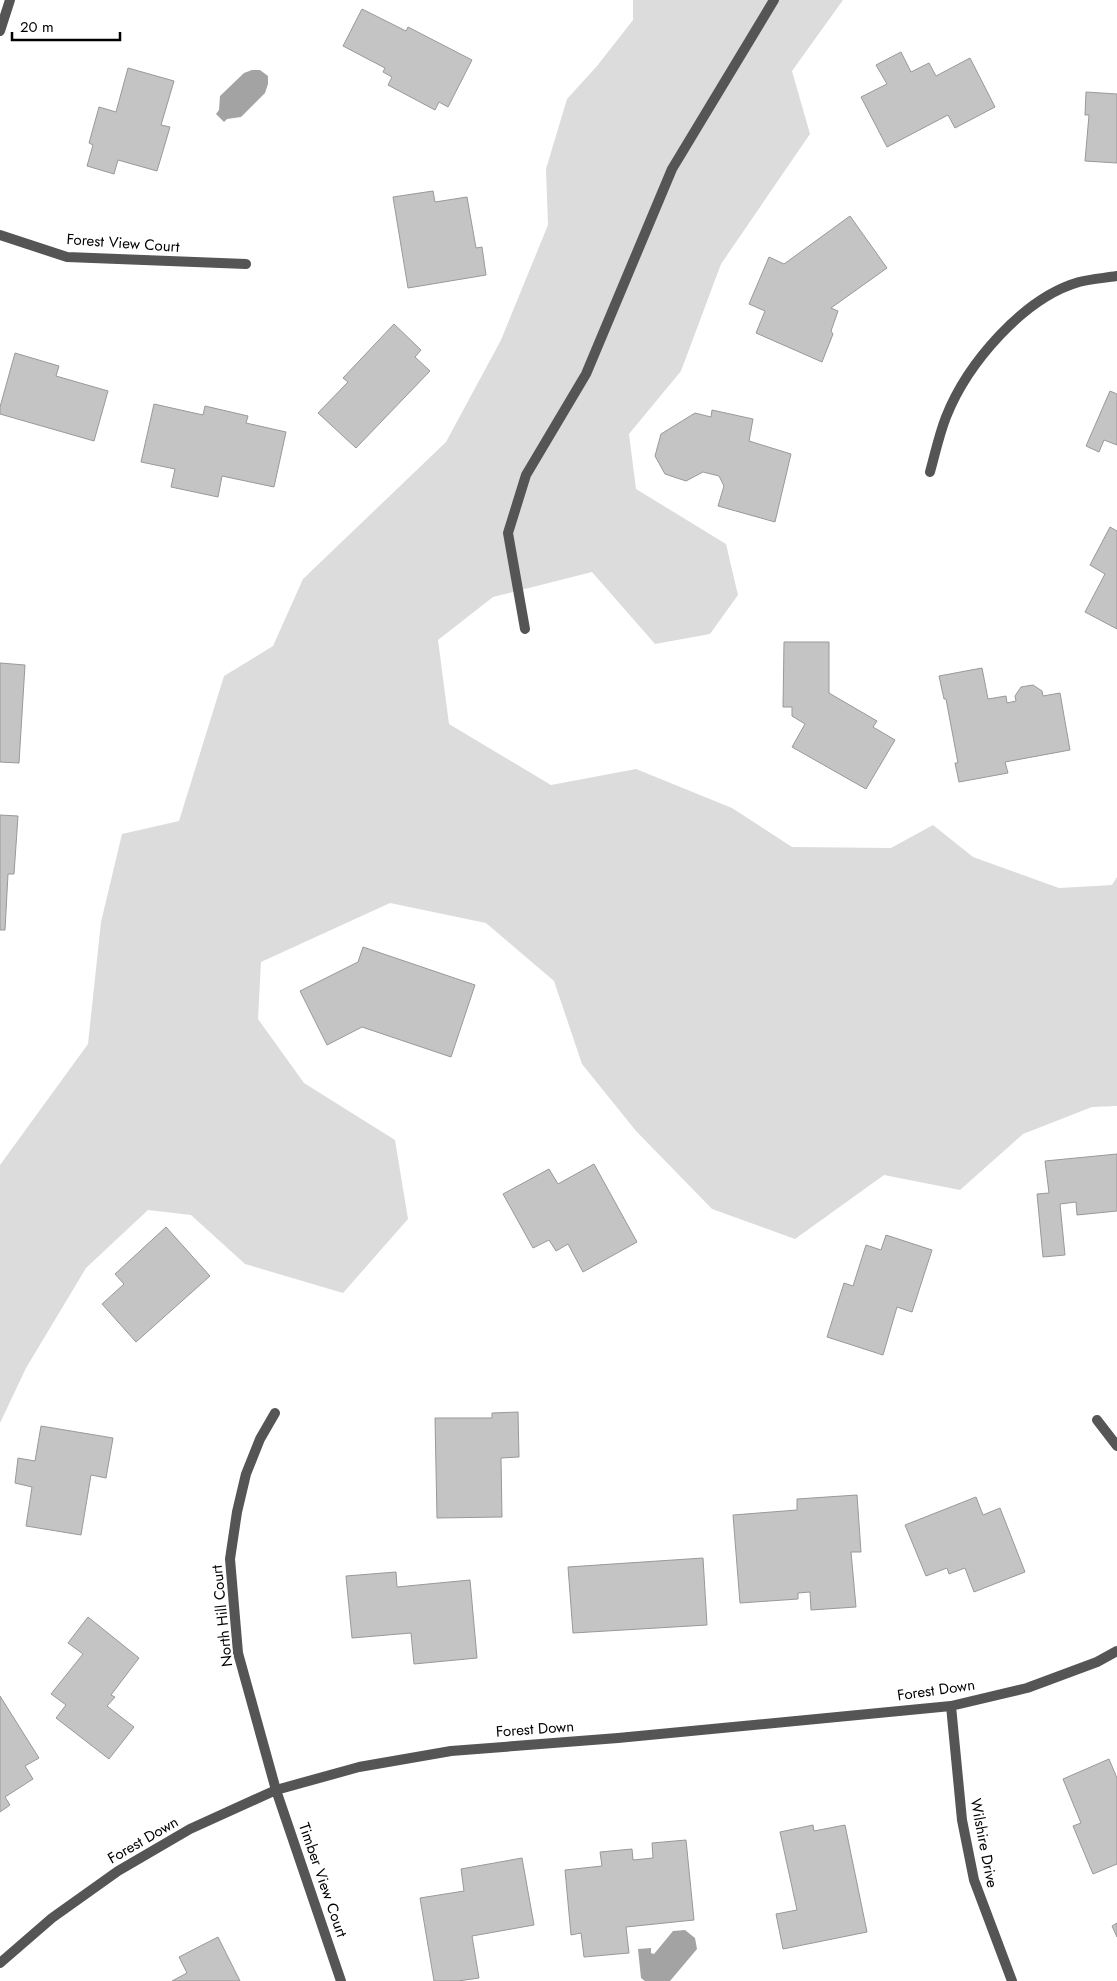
<svg xmlns="http://www.w3.org/2000/svg" width="1117" height="1981" font-family="Jost,sans-serif">
<style>
.green{fill:#dcdcdc}
.water{fill:#a3a3a3}
.building{fill:#c4c4c4;stroke:#999}
.lines{fill:none;stroke-linecap:round;stroke-linejoin:round}
.lane{stroke:#555;stroke-width:10}
.street{stroke:#555;stroke-width:10}
.labels{text-anchor:middle;stroke-width:4;stroke-linejoin:round;paint-order:stroke}
.street-label{font-size:15px;fill:#000;stroke:#fff}
</style>
<rect width="100%" height="100%" fill="#fff"/>
<path class="green" d="M633 0H843L792 71 810 134 721 264 681 371 629 434 636 489 726 544 738 595 710 634 655 644 592 572 493 597 438 640 449 724 551 785 636 769 732 808 792 847 891 848 933 825 973 857 1059 888 1112 885 1117 877V1106L1092 1107 1023 1134 960 1190 884 1175 795 1239 712 1209 636 1131 582 1064 554 981 486 923 390 903 261 962 258 1019 304 1083 395 1140 408 1219 343 1293 245 1264 191 1215 148 1210 86 1268 26 1368 0 1423V1165L88 1044 101 922 122 834 179 821 224 676 273 646 303 579 446 442 501 340 548 225 546 169 567 99 597 66 633 20Z"/>
<path class="water" d="M252 70H260L268 76V84L265 93 241 117 227 119 224 122 216 114 219 110 220 96 244 73Z
M685 1930 695 1938 697 1949 670 1981H645L641 1978 638 1949 651 1948V1953L654 1954 673 1931Z"/>
<path class="building" d="M362 9 406 31 408 27 472 60 448 107 439 102 435 110 388 85 392 77 383 72 385 68 343 46Z
M901 52 911 72 929 63 936 76 970 58 995 107 955 128 948 115 887 147 861 97 887 84 876 65Z
M128 68 174 81 161 125 170 127 157 171 118 160 114 174 87 166 93 145 89 143 99 107 116 112Z
M1086 92 1117 94V163L1085 161 1089 115H1085Z
M433 191 435 202 467 197 476 248 482 247 486 275 408 288 393 197Z
M850 216 887 268 831 308 838 311 831 331 833 334 822 362 756 333 765 311 749 304 769 257 784 264Z
M394 324 421 350 415 357 430 371 356 448 318 413 348 382 343 378Z
M15 353 59 366 56 376 108 391 94 441 0 414V407Z
M1110 391 1117 394V445L1104 440 1099 452 1086 446Z
M154 404 203 415 205 406 248 416 246 423 286 432 274 487 222 476 218 497 171 487 175 469 141 462Z
M712 410 753 419 749 441 791 454 775 522 718 506 724 486 719 476 703 472 686 481 665 474 655 456 661 434 695 413 711 417Z
M1110 527 1117 531V629L1085 612 1105 574 1090 565Z
M784 642H829V693L877 721 873 727 895 740 866 789 792 747 805 724 792 716V707H783Z
M0 663 25 665 19 763 0 762Z
M982 668 988 699 1006 696 1007 703 1016 701 1015 696 1021 687 1033 685 1042 691 1043 696 1060 693 1070 750 1005 762 1008 773 959 782 955 763H958L946 699H944L939 676Z
M0 815 18 816 14 874H8L5 930H0Z
M363 947 475 985 451 1057 362 1027 327 1045 300 991 358 962Z
M1117 1154V1211L1077 1215 1076 1202 1060 1204 1065 1255 1043 1257 1037 1194 1049 1193 1045 1161Z
M594 1164 637 1242 583 1272 568 1244 556 1251 549 1240 533 1248 503 1194 549 1169 558 1184Z
M166 1227 210 1276 136 1342 102 1304 124 1284 115 1274Z
M886 1235 932 1250 912 1312 897 1307 883 1355 827 1337 844 1283 853 1286 866 1245 881 1250Z
M518 1412 519 1457 501 1458 502 1517 437 1518 435 1418H492V1413Z
M41 1426 113 1438 106 1478 91 1475 81 1535 26 1526 32 1487 15 1483 18 1458 35 1461Z
M857 1495 861 1552H851L856 1607 811 1610 810 1592 798 1593V1599L740 1603 733 1515 797 1510V1499Z
M976 1497 983 1515 1000 1508 1025 1572 974 1592 965 1568 949 1574 947 1568 926 1576 905 1525Z
M703 1558 707 1625 573 1633 568 1567Z
M396 1572 397 1587 470 1580 477 1658 414 1664 411 1633 352 1638 346 1576Z
M88 1617 139 1658 111 1695 115 1697 107 1706 134 1727 109 1759 56 1718 66 1705 51 1694 83 1654 68 1643Z
M0 1696 39 1758 25 1766 33 1779 5 1797 10 1805 0 1812Z
M1109 1759 1117 1778V1864L1093 1874 1073 1826 1081 1823 1063 1779Z
M813 1825 814 1831 845 1825 867 1932 783 1949 776 1914 797 1910 780 1832Z
M686 1840 694 1920 626 1927 629 1953 584 1957 581 1933 571 1935 565 1870 602 1866 600 1852 632 1849 633 1860 653 1858 652 1843Z
M522 1858 534 1925 472 1936 479 1978 458 1981H434L420 1898 464 1891 461 1869Z
M1117 1923V1937L1112 1926Z
M218 1937 240 1981H172L187 1973 179 1957Z"/>
<g class="lines">
<path class="lane" d="M525 629 508 533 526 475 586 374 672 169 774 0"/>
<path class="street" d="M0 31 10 0
M0 235 67 257 246 264
M930 472C935 454 939 435 946 417 967 364 1023 298 1079 282 1091 279 1105 278 1117 276
M275 1413 260 1439 246 1474 237 1512 230 1559 238 1653 276 1790 341 1981
M1097 1420 1117 1446
M951 1706 962 1820 974 1880 1012 1981
M0 1963 52 1918 118 1871 190 1829 276 1790 359 1767 451 1751 618 1738 951 1706 1027 1688 1097 1662 1117 1651"/>
</g>
<g class="labels">
<g class="street-label">
<text transform="translate(123 243) rotate(4)" y="5">Forest View Court</text>
<text transform="translate(222 1616) rotate(-96)" y="5">North Hill Court</text>
<text transform="translate(936 1690) rotate(-8)" y="5">Forest Down</text>
<text transform="translate(535 1729) rotate(-4)" y="5">Forest Down</text>
<text transform="translate(143 1840) rotate(-30)" y="5">Forest Down</text>
<text transform="translate(984 1843) rotate(79)" y="5">Wilshire Drive</text>
<text transform="translate(323 1880) rotate(71)" y="5">Timber View Court</text>
</g>
</g>
<path d="M12 32v8h108v-8" fill="none" stroke="#000000" stroke-width="2.5"/>
<text x="20" y="32" font-size="15" fill="#000000" stroke="#ffffff" stroke-width="4" paint-order="stroke">20 m</text>
</svg>
